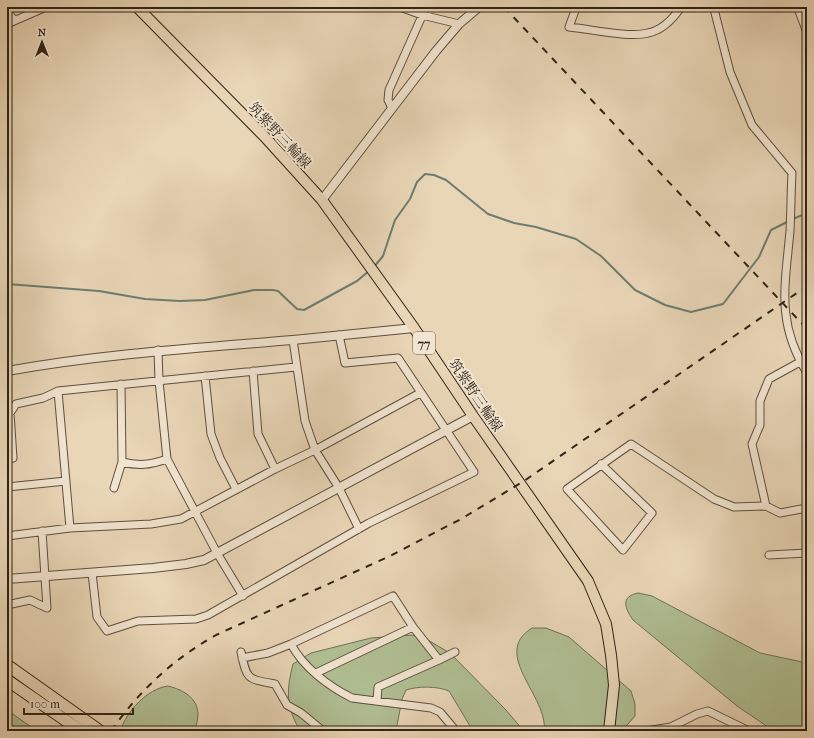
<svg xmlns="http://www.w3.org/2000/svg" width="814" height="738" font-family="'IM FELL French Canon','Noto Serif JP',serif">
<style>
.green{fill:#b0bf93;stroke:#6f7154}
.lines{fill:none;stroke-linecap:round;stroke-linejoin:round}
.stream{stroke:#6d7d71;stroke-width:2}
.minor-casing{stroke:#5d503d;stroke-width:9}
.tertiary-casing{stroke:#5d503d;stroke-width:10}
.primary-casing{stroke:#2e2314;stroke-width:12}
.trunk-casing{stroke:#2e2314;stroke-width:13}
.minor{stroke:#f1e4d0;stroke-width:7}
.tertiary{stroke:#f1e4d0;stroke-width:8}
.primary{stroke:#e9d6b7;stroke-width:10}
.trunk{stroke:#e9d6b7;stroke-width:11}
.rail{stroke:#2e2314;stroke-width:2;stroke-dasharray:7 7;stroke-linecap:butt}
.labels{text-anchor:middle;stroke-width:4;stroke-linejoin:round;paint-order:stroke}
.shield{fill:#f1e4d0;stroke:#685d4c;stroke-width:1}
.shield-label{font-size:13px;font-weight:bold;fill:#2e2314}
.street-label{font-size:14px;fill:#2e2314;stroke:#f1e4d0}
</style>
<rect width="100%" height="100%" fill="#e9d6b7"/>
<filter id="stains"><feTurbulence type="fractalNoise" baseFrequency=".005" numOctaves="4"/><feColorMatrix values="0 0 0 0 .2 0 0 0 0 .09 0 0 0 0 .02 0 0 0 .5 -.17"/></filter>
<radialGradient id="worn" r=".72"><stop offset=".6" stop-color="#630" stop-opacity="0"/><stop offset="1" stop-color="#630" stop-opacity=".3"/></radialGradient>
<path class="green" d="M638 593 652 596 760 653 807 663V731H782L768 727 737 706 633 620C625 608 620 597 638 593Z
M532 628H546L569 637 631 691 635 704V716L622 731H544C549 697 490 654 532 628Z
M412 635 426 639 450 653 505 709 524 731H473L449 691C437 686 418 686 406 690L402 699 396 731H300C286 706 286 692 293 664L311 653 371 638Z
M168 686C192 692 205 706 194 731H120C127 711 147 689 168 686Z
M7 710 37 731H7Z"/>
<g class="lines">
<path class="stream" d="M793 219 807 213
M374 267 383 256 395 220 410 199 417 182 425 174 434 175 446 180 488 214 514 223 536 227 576 239 601 256 635 290 665 305 691 312 723 304 759 257 771 230 789 221
M7 284 99 291 145 299 180 301 205 300 254 290H273L278 291 297 309 304 310 357 281 369 271"/>
<defs>
<path id="minor" d="M400 7 422 15 459 24
M575 7H587
M711 7 714 9 730 72 752 125 792 173C791 192 791 212 790 231 785 287 776 322 807 373
M576 8 569 27C590 29 629 38 648 33 663 30 673 19 681 7
M7 11 14 20
M7 24 46 7
M392 108 388 100 389 90 426 7
M293 340 305 421 315 450 339 488 359 529
M158 350 159 381 167 459 217 553 243 596
M253 371 258 434 275 469
M205 376 211 434 220 458 236 489
M58 391 70 528
M7 459 13 458 10 413 16 404 43 398 58 391 296 367
M122 462C139 466 150 465 167 459
M601 464 652 513 623 550 567 489 631 444 714 499 734 507 766 506 780 513 807 508
M7 487 66 481
M114 488 122 462 121 384
M766 506 752 444 760 425V401L769 379 800 362
M7 536 70 528 151 524 181 519 275 469 315 450 420 393
M769 555 807 553
M92 573 97 617 107 631 138 621 196 619 208 615 369 523 474 472 398 358 345 363 339 335
M7 605 30 600 47 608 42 531
M241 652C247 680 247 679 275 684L287 705 301 713 323 731
M242 658 268 653 291 644
M439 660 455 652
M316 673 413 627 393 596 291 644C303 667 328 686 352 698L431 708 440 712 456 731
M377 701 378 687 439 660 413 627
M646 731 671 727 697 714 708 711 749 731"/>
<path id="tertiary" d="M798 7 807 31
M322 200 436 51 459 24 479 7
M7 371C102 354 197 348 293 340 334 336 374 332 414 328
M7 579 153 568 186 564 204 560 473 416"/>
<path id="primary" d="M137 7 264 136 322 200 414 328 473 416 588 581 606 624 611 655 614 685 609 731"/>
<path id="trunk" d="M7 665 100 731
M7 680 81 731"/>
</defs>
<use href="#minor" class="minor-casing"/>
<use href="#tertiary" class="tertiary-casing"/>
<use href="#primary" class="primary-casing"/>
<use href="#trunk" class="trunk-casing"/>
<use href="#minor" class="minor"/>
<use href="#tertiary" class="tertiary"/>
<use href="#primary" class="primary"/>
<use href="#trunk" class="trunk"/>
<path class="rail" d="M504 7 807 329
M111 731C140 690 172 660 216 635L390 556 461 519 524 481 807 286"/>
</g>
<g class="labels">
<rect class="shield" x="413" y="332" width="22" height="22" rx="3"/>
<g class="shield-label">
<text x="424" y="348">77</text>
</g>
<g class="street-label">
<text transform="translate(280 135) rotate(47)" y="5">筑紫野三輪線</text>
<text transform="translate(476 395) rotate(56)" y="5">筑紫野三輪線</text>
</g>
</g>
<rect width="814" height="738" fill="none" stroke="#e9d6b7" stroke-width="24"/>
<rect x="8" y="8" width="798" height="722" fill="none" stroke="#2e2314" stroke-width="2"/>
<rect x="12" y="12" width="790" height="714" fill="none" stroke="#2e2314"/>
<g transform="translate(42 42)" stroke="#f1e4d0" stroke-width="3" paint-order="stroke">
<path d="M0-3L7 15L0 10L-7 15Z" fill="#2e2314"/>
<text y="-6" font-size="11" font-weight="bold" text-anchor="middle" fill="#2e2314">N</text>
</g>
<path d="M24 708v6h109v-6" fill="none" stroke="#2e2314" stroke-width="2"/>
<text x="30" y="708" font-size="12" fill="#2e2314" stroke="#f1e4d0" stroke-width="3" paint-order="stroke">100 m</text>
<rect width="100%" height="100%" filter="url(#stains)"/>
<rect width="100%" height="100%" fill="url(#worn)"/>
</svg>
